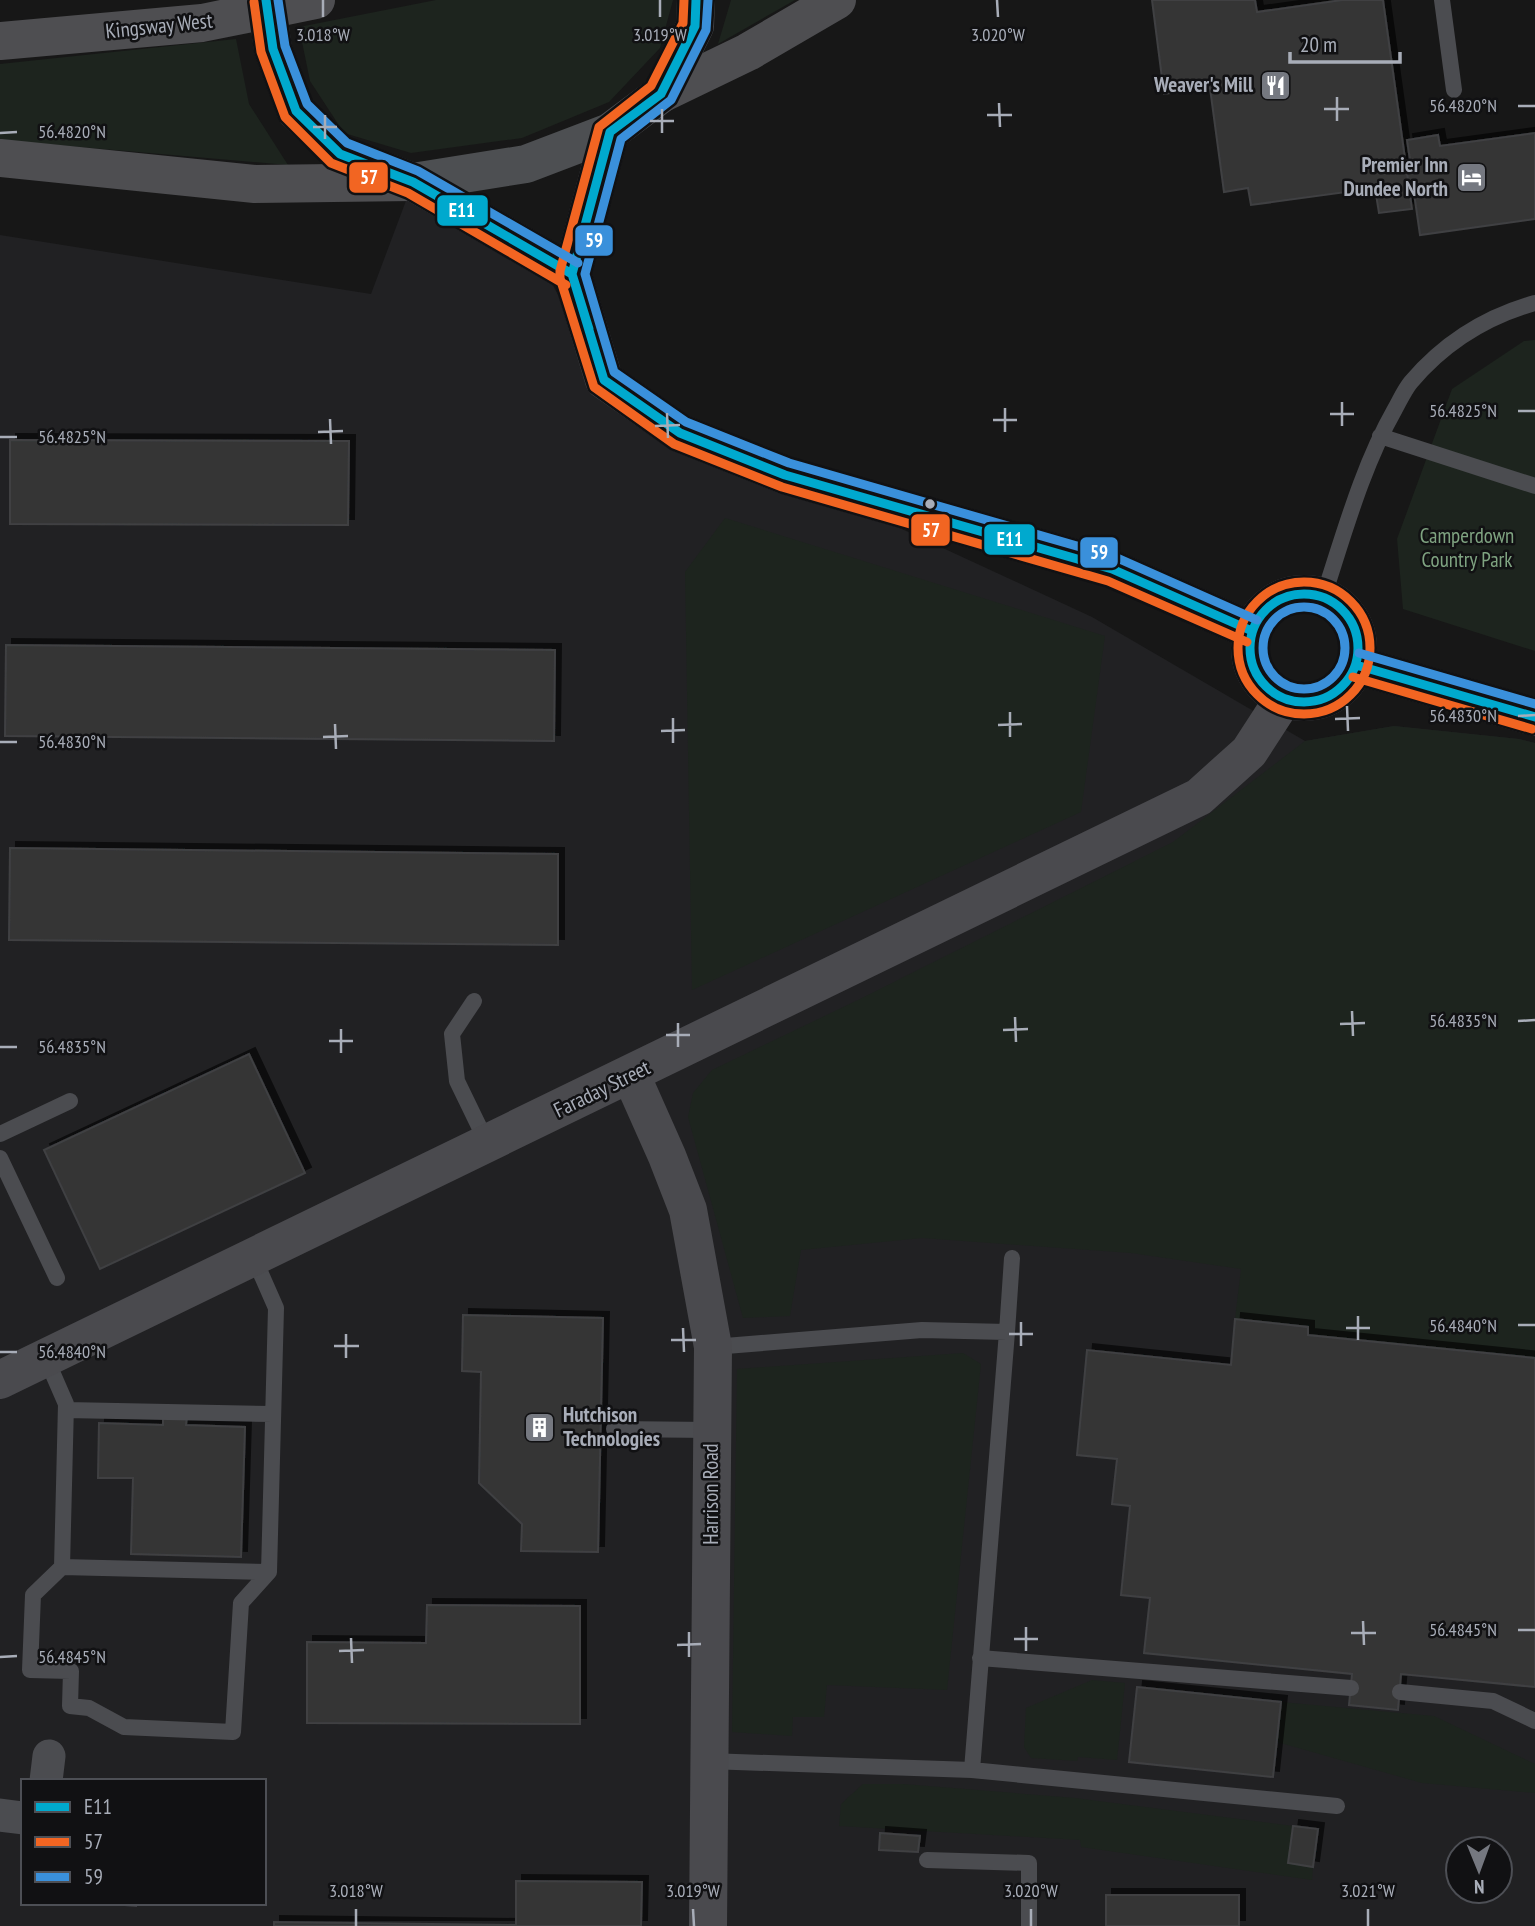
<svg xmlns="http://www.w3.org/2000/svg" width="1535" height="1926" font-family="'PT Sans Narrow',sans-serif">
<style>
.built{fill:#212123;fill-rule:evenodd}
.green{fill:#1d241e}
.building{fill:#353536;stroke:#3f4043;stroke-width:2;filter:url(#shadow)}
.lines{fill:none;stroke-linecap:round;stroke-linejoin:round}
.lane{stroke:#4b4c50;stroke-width:16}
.street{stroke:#4b4c50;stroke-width:33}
.secondary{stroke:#4a4a4e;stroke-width:38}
.primary{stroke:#4d4f52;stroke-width:38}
.highway{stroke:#4e4e51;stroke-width:38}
.primary-bridge{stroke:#4d4f52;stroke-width:38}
.bus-1-casing{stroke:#111113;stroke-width:14}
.bus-2-casing{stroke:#111113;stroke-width:14}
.bus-3-casing{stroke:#111113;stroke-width:14}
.bus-1{stroke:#00a9ce;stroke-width:9}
.bus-2{stroke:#f26522;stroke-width:9}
.bus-3{stroke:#3a90db;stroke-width:9}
.ticks{fill:none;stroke:#a8adb8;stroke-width:2.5}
.bus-dot{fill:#a8adb8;stroke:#111113;stroke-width:2.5}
.labels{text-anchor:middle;stroke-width:5;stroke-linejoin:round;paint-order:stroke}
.street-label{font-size:21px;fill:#a8adb8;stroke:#111113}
.poi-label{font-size:21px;font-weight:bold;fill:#a8adb8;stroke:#111113;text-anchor:end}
.park-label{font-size:21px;fill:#7fa381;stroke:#111113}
.ticks-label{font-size:18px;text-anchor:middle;fill:#a8adb8;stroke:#111113;stroke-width:5;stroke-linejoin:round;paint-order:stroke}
.line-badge{stroke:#111113;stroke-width:2.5}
.badge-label{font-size:19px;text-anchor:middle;font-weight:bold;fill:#fff}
</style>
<defs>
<filter id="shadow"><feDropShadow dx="6" dy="-6" stdDeviation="0" flood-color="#0009"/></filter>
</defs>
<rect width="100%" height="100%" fill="#171717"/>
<path class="built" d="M413 182 550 280 604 380 785 475 1092 617 1305 741 1394 726 1519 739 1535 743V1926H0V235L371 294ZM23 1781H264V1903H23ZM1458 1849H1500V1891H1458Z"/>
<path class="green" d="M436 0H673L660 48 609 102 522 138 411 153 344 133 310 81 299 27Z
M731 0H795L718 44Z
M236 39 249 104 288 165 0 140V64Z
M1535 340V651L1403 609 1397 539 1452 389 1524 341Z
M725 518 1105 636 1081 812 692 990 685 572Z
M1394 726 1519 739 1535 743V1358L1308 1335V1327L1235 1319 1241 1269 1131 1253 922 1238 801 1250 790 1316 743 1318 688 1117 693 1093 712 1070 860 999 1173 842 1305 741Z
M963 1353 981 1364 947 1690 827 1685 824 1717H793L792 1736 732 1732 737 1369Z
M1092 1680 1125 1683 1117 1760 1078 1757 1077 1761 1031 1758 1024 1747 1026 1708Z
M1281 1702 1434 1716 1535 1764V1793L1422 1783 1277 1742Z
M863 1784H903L1075 1798 1293 1826 1288 1863 1313 1867 1312 1880 1081 1847 1080 1840 839 1826 841 1804Z"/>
<path class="building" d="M1152 0H1255L1257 12 1342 0H1383L1412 209 1379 213 1375 188 1251 205 1248 188 1224 192 1210 88 1164 94Z
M1535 133V219L1420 235 1414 193 1410 194 1405 160H1410L1407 140 1438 135 1440 146Z
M10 440 349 441 348 525 10 524Z
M6 645 555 650 554 741 5 736Z
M10 848 558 854V945L9 940Z
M249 1054 305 1173 100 1269 44 1150Z
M463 1315 603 1318 598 1552 521 1551 522 1524 479 1483 481 1372 462 1371Z
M1235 1319 1308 1327V1335L1535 1358V1687L1401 1674 1398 1710 1349 1705 1352 1674 1144 1653 1150 1598 1121 1595 1130 1506 1112 1504 1117 1459 1077 1455 1087 1350 1231 1365Z
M163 1415 187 1416 186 1425 245 1427 241 1557 131 1554 133 1478H98L99 1423 163 1425Z
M427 1605 580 1606V1724L307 1723V1642L426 1643Z
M1137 1687 1281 1702 1273 1777 1129 1762Z
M1293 1826 1318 1829 1313 1867 1288 1863Z
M880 1833 920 1836 918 1852 879 1850Z
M516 1881 642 1882 641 1926H274V1922L516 1925Z
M1106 1895H1239V1926H1106Z
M99 1903H136V1906Z"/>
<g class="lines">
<path class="lane" d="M1442 0 1454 90
M1380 436 1535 486
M1323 598C1344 534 1362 467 1395 409 1400 400 1405 389 1411 382 1445 342 1485 317 1535 303
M474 1001 452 1034 457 1081 488 1145
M0 1134 70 1101
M0 1158 57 1278
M1007 1332 1012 1258
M713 1347 922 1330 1007 1332 972 1770
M46 1358 66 1404 62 1567 33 1595 30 1670 71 1671 70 1706 89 1708 124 1727 233 1732 241 1603 269 1572 276 1308 254 1258
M66 1410 273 1414
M614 1429 711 1430
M62 1567 269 1572
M980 1658 1351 1688
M1400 1692 1493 1701 1535 1721
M708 1761 972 1770 1337 1806
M927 1860 1029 1863V1926"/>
<path class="street" d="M46 1781 49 1756
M0 1815 23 1818"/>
<path class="secondary" d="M631 1075 667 1156 688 1210 713 1347 708 1926
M0 1380 1199 797 1249 752 1284 698"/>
<path class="primary" d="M296 111 340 154 413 182 572 274
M610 132 572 274 604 380 680 433 785 475 1112 569 1252 631
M413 182 526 164 610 132 661 94 695 26 696 0
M1250 648a54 54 0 1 1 108 0a54 54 0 1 1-108 0Z
M1356 665 1535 717"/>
<path class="highway" d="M0 41 202 23 316 0
M661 94 748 52 837 0
M0 158 255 184 413 182"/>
<path class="primary-bridge" d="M266 0 273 49 296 111"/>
<defs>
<path id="bus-1" d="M266 0 273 49 296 111 340 154 413 182 572 274 604 380 680 433 785 475 1112 569 1252 631
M589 329 572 274 610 132 661 94 695 26 696 0
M1250 648a54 54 0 1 1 108 0a54 54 0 1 1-108 0Z
M1356 665 1535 717"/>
<path id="bus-2" d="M684 0 683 23 651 86 599 127 560 271V278L594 387 674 444 782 487 1108 581 1247 642
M254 2 261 52 285 117 331 163 408 193 566 285
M1238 648a66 66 0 1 1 132 0a66 66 0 1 1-132 0Z
M1353 677 1532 729"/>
<path id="bus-3" d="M278 0 285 46 307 104 347 143 418 171 578 263
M708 0 706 30 671 100 621 139 585 274 614 372 686 422 789 463 1115 557 1257 620
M1263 648a41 41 0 1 1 82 0a41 41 0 1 1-82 0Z
M1359 653 1535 704"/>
</defs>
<use href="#bus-1" class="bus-1-casing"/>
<use href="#bus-2" class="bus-2-casing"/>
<use href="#bus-3" class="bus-3-casing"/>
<use href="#bus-1" class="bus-1"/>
<use href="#bus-2" class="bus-2"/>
<use href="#bus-3" class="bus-3"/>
</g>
<path class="ticks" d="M323 0V17M660 0V17M997 0 998 17M1337 97V121M999 103 1000 127M1518 106H1535M662 109V133M1324 109H1349M325 115V139M987 115H1012M650 121H674M313 127H337M0 133 17 132M1342 402V426M1005 408V432M1518 411H1535M667 413 668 438M1330 414H1354M330 419 331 444M993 420H1017M655 426 680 425M318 432 343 431M0 437H17M1347 706 1348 731M1010 712V737M1518 716 1535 715M673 718V743M1335 719 1360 718M335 724 336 749M998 725 1022 724M661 731 685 730M323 737 348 736M0 742H17M1352 1011 1353 1036M1015 1017 1016 1042M1518 1021 1535 1020M678 1023V1047M1340 1024 1365 1023M341 1029V1053M1003 1030 1028 1029M666 1035H690M329 1041H353M0 1047H17M1358 1316V1340M1021 1322V1346M1518 1325H1535M683 1328 684 1352M1346 1328H1370M346 1334V1358M1009 1334H1033M671 1340H696M334 1346H359M0 1352H17M1363 1621 1364 1645M1026 1627V1651M1518 1630H1535M689 1632V1657M1351 1633H1376M351 1638 352 1663M1014 1639H1038M677 1645 701 1644M339 1651 364 1650M0 1657 17 1656M356 1909V1926M693 1909 694 1926M1031 1909V1926M1368 1909V1926"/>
<defs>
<symbol id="restaurant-square" viewBox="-11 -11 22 22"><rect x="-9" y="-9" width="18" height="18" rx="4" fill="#757880" stroke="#111113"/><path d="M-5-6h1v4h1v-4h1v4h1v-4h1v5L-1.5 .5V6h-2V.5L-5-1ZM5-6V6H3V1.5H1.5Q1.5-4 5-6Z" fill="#fff"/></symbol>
<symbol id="hotel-square" viewBox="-11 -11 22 22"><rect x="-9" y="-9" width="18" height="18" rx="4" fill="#757880" stroke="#111113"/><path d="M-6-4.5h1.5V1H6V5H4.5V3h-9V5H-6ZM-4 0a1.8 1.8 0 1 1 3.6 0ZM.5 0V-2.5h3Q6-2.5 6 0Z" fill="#fff"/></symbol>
<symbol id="building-square" viewBox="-11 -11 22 22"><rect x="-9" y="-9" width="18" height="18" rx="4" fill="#757880" stroke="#111113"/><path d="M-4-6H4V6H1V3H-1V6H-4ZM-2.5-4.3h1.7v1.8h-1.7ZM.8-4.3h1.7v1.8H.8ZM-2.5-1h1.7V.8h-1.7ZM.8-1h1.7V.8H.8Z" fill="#fff"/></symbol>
</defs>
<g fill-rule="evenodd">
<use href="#restaurant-square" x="1258" y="68" width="35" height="35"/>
<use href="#hotel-square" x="1454" y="160" width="35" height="35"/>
<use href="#building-square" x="522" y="1410" width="35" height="35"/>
</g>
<circle class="bus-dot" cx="930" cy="504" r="6"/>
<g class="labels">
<g class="street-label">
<text transform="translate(159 26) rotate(-6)" y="7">Kingsway West</text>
<text transform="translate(602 1089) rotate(-26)" y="7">Faraday Street</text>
<text transform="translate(711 1494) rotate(-90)" y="7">Harrison Road</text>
</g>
<g class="poi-label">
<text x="1253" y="92">Weaver's Mill</text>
<text x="1448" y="172">Premier Inn<tspan x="1448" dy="24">Dundee North</tspan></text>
<text x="563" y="1422" text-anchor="start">Hutchison<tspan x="563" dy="24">Technologies</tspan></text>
</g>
<g class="park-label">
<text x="1467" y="543">Camperdown<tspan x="1467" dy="24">Country Park</tspan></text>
</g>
</g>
<g class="ticks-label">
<text x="323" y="41">3.018°W</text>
<text x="660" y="41">3.019°W</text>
<text x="998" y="41">3.020°W</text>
<text x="1463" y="112">56.4820°N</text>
<text x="72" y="138">56.4820°N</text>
<text x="1463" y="417">56.4825°N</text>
<text x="72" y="443">56.4825°N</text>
<text x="1463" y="722">56.4830°N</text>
<text x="72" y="748">56.4830°N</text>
<text x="1463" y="1027">56.4835°N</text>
<text x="72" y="1053">56.4835°N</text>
<text x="1463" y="1332">56.4840°N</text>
<text x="72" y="1358">56.4840°N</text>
<text x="1463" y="1636">56.4845°N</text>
<text x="72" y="1663">56.4845°N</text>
<text x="356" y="1897">3.018°W</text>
<text x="693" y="1897">3.019°W</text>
<text x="1031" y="1897">3.020°W</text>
<text x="1368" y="1897">3.021°W</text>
</g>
<g class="line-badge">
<rect x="348" y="161" width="41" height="33" rx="7" fill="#f26522"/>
<rect x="436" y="194" width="53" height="33" rx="7" fill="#00a9ce"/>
<rect x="574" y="224" width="40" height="33" rx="7" fill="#3a90db"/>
<rect x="910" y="513" width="41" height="34" rx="7" fill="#f26522"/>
<rect x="983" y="523" width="53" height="33" rx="7" fill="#00a9ce"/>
<rect x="1079" y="536" width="40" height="33" rx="7" fill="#3a90db"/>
</g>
<g class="badge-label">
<text x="369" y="184">57</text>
<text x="462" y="217">E11</text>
<text x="594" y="247">59</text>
<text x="931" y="537">57</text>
<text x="1010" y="546">E11</text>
<text x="1099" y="559">59</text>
</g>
<rect x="21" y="1779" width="245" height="126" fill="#111113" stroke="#4d4f55" stroke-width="2"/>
<rect x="35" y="1802" width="35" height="10" fill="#00a9ce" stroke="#4d4f55" stroke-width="2"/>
<text x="84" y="1814" font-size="21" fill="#a8adb8">E11</text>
<rect x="35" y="1837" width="35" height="10" fill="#f26522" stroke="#4d4f55" stroke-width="2"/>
<text x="84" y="1849" font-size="21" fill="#a8adb8">57</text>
<rect x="35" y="1872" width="35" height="10" fill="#3a90db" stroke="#4d4f55" stroke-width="2"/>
<text x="84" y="1884" font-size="21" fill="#a8adb8">59</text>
<g transform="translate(1479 1870) rotate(179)"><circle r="33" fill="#111113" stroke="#4d4f55" stroke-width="2"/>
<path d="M0-5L12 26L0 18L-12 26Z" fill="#757880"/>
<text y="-10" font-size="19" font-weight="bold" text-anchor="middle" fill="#a8adb8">N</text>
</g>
<path d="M1290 52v10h110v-10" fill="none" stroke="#a8adb8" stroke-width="3.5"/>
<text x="1300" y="52" font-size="21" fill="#a8adb8" stroke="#111113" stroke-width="5" paint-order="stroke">20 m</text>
</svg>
